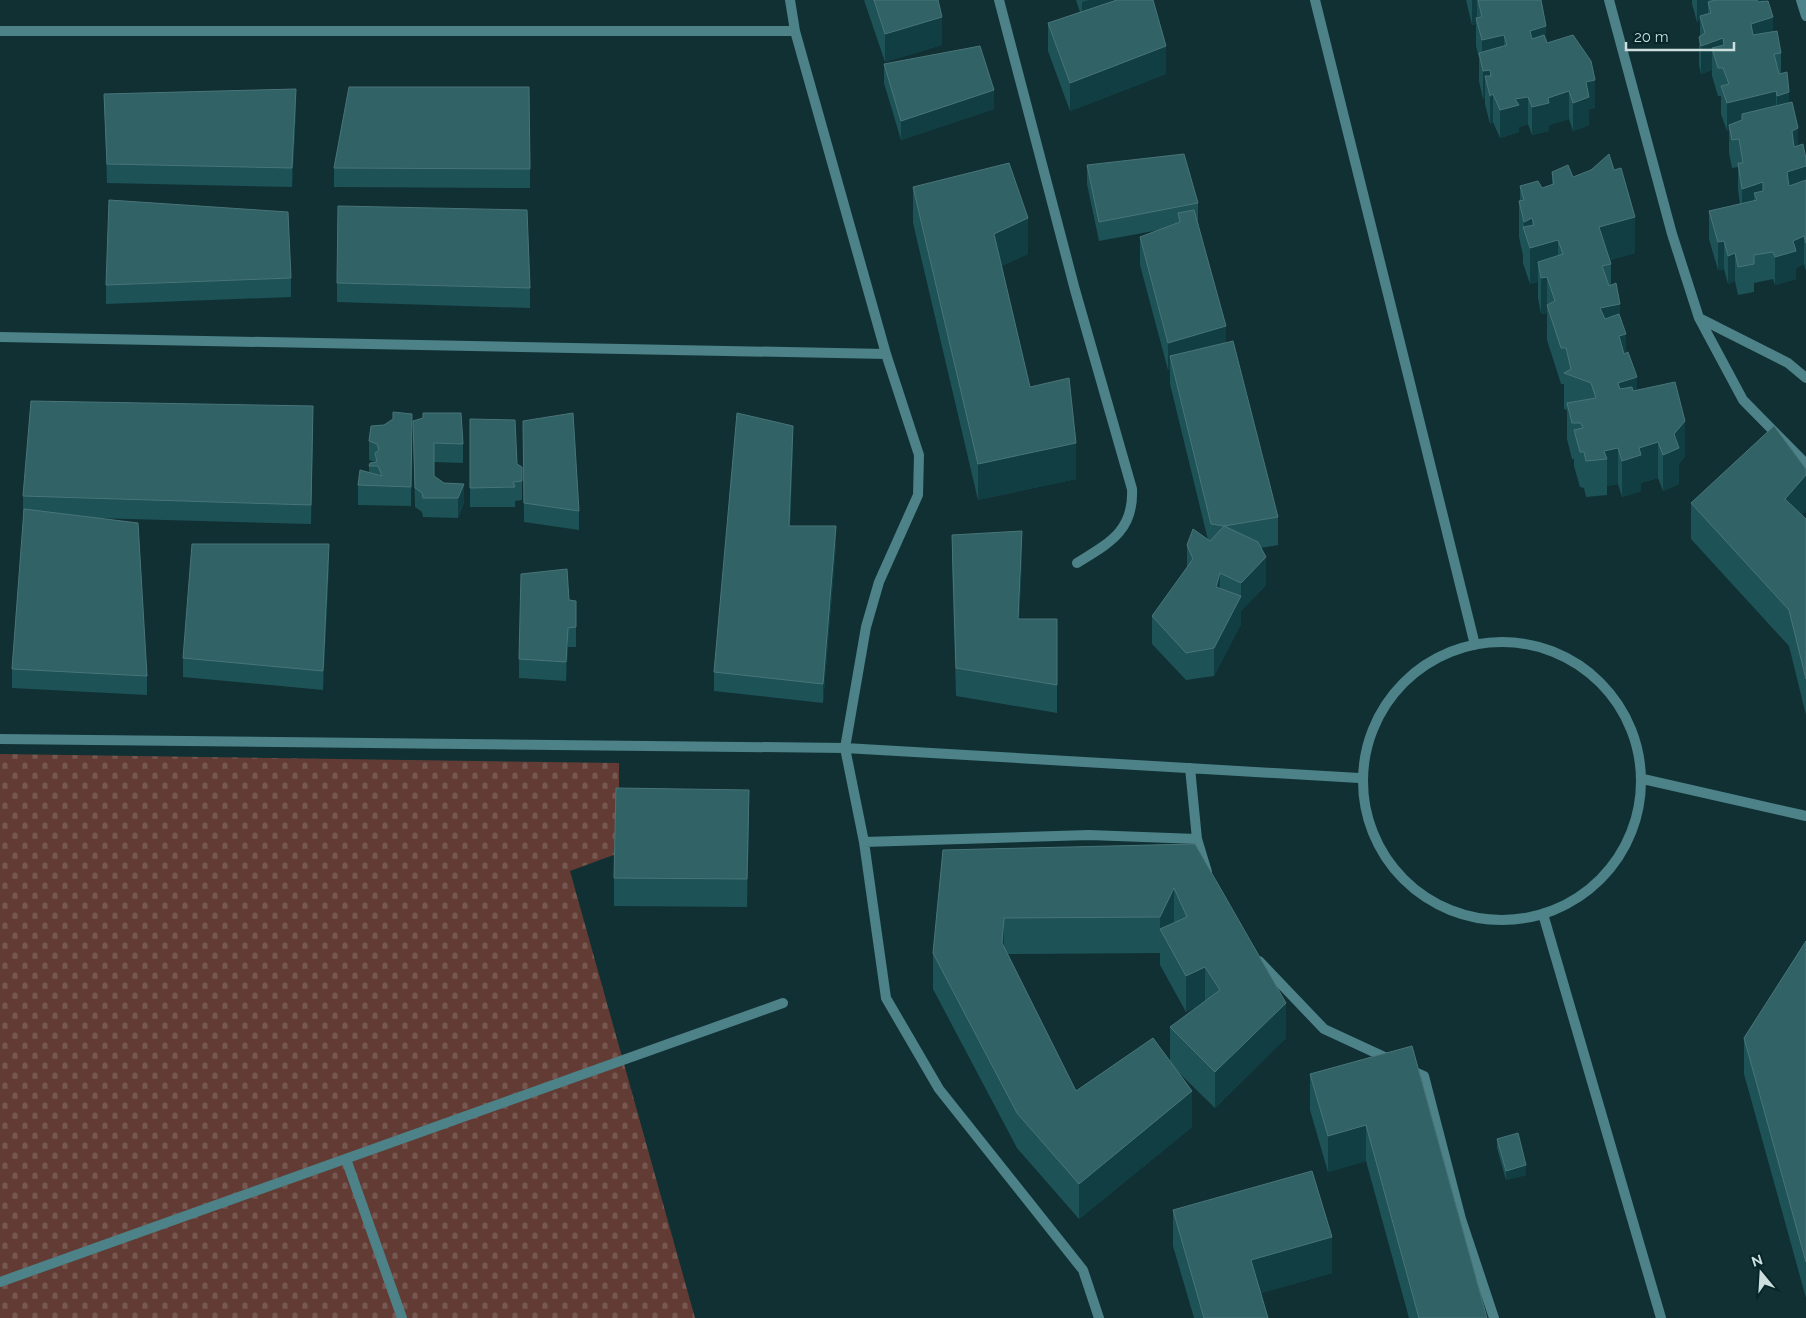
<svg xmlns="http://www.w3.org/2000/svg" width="1806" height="1318" font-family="Raleway,sans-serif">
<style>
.cemetery{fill:url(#cemetery-stones)}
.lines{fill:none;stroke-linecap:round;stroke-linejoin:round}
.minor{stroke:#4c8288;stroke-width:10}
.wall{fill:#1d5257;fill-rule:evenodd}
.shaded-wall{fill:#103e43}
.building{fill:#306266;stroke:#497579}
</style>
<defs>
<pattern id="cemetery-stones" width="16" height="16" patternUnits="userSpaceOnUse" patternTransform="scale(1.25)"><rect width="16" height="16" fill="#623c34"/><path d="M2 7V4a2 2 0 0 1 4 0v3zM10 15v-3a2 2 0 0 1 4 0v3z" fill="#775851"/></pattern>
</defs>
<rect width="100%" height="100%" fill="#113033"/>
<path class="cemetery" d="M0 754 619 763V853L570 871 695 1318H0Z"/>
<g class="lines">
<path class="minor" d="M790 0 795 31 886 354 919 455 918 495 879 582 866 627 845 748 864 842
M999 0 1075 290 1132 489C1134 531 1109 543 1077 563
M1315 0 1475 645
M1609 0 1672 234 1699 318 1743 400 1806 464
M1801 0 1806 16
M0 31H795
M1699 318 1788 363 1806 378
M0 337 886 354
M1363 781a139 139 0 1 1 278 0a139 139 0 1 1-278 0Z
M0 739 845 748 1359 778
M1190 768 1197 839
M1643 779 1806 816
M1543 914 1661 1318
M1259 961 1324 1029 1391 1060
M1408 1069 1424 1076 1461 1219 1494 1318
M346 1159 402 1318
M0 1282 783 1003
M1099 1318 1083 1270 939 1089 886 998 864 842 1089 835 1197 839 1207 872"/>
</g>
<path class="wall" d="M864 0H938L942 45 885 62Z
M1076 0H1153L1166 74 1070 111 1048 51V23L1080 12Z
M1466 0H1541L1547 43 1595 108 1589 109V125L1573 131 1569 119 1549 125V131L1532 135 1528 124 1519 127V132L1500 138 1493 122 1490 124 1485 104V99H1483L1479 81V58L1476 46V24L1472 25Z
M1692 0H1764L1773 32 1781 53V73L1798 145 1806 166V271L1804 264 1796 268V279L1775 285 1773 279 1754 283V292L1738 295 1735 281 1728 284 1724 269 1718 270 1709 239V211L1740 204 1738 190V167L1732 168 1729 153V130L1727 131 1721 114V96H1718L1712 76V70L1701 74 1699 65V37L1700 36V20L1697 22 1692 4Z
M884 64 994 109 901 140 884 83Z
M104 94 296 108 292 187 107 183Z
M1087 165 1198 203V222L1226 342 1278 517V545L1261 548 1266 585 1241 611V624L1214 676 1186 680 1152 644V616L1187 568V545L1208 540 1170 384V370H1168L1140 265V237L1159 230 1099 241 1087 184Z
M334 168 530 169V188L334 187Z
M1552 172 1573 177 1635 253 1610 260 1611 264V285L1620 317 1626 353 1637 390 1685 456 1679 464V484L1663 491 1658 478 1641 483V491L1622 497 1618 484 1607 486V495L1586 497 1584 488 1580 487 1574 466V459H1572L1567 439V410L1564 409V384H1561L1547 340V313L1541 314 1538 298V282L1530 284 1523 263V256L1519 237V201H1520V186L1542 188 1552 184Z
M913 187 1028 254 1001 266 1030 387 1076 479 978 500 913 223Z
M291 278V297L106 304V285Z
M337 283 530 288V308L337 302Z
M423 413 463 444V463L434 462V476L464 503 458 518 423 517 422 512 415 507 413 421 423 418Z
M412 414 411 506 358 505V485L369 472V466L375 462 369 460V441L384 425Z
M470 419 517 464 522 481V500L515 501V507H470Z
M523 421 579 511V530L524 522Z
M313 425 311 524 92 518 147 676V695L12 688V669L24 516H23V496Z
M793 446 790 526 836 545 823 703 714 691V672Z
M1691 503 1802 515 1806 519V715L1789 646 1691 539Z
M952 535 1022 559 1019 619H1057V713L956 696 952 563Z
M329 563 323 690 183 677V658Z
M569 600 576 601V647H568L566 681 519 678V659Z
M749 818 747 907 614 906V878Z
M1195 844 1286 1038 1215 1108 1175 1069 1192 1127 1079 1219 1017 1148 933 989V953L943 850ZM1160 953V965L1186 1012 1198 1006 1170 1027V1061L1076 1091 1008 954Z
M1806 941V1298L1744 1074V1038Z
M1412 1046 1487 1318H1409L1366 1161 1328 1172 1310 1110V1074Z
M1497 1139 1526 1175 1506 1180 1497 1148Z
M1173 1210 1332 1273 1261 1293 1268 1318H1194L1173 1246Z"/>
<path class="shaded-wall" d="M1089 0H1144L1082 21V2Z
M1472 0H1477V22L1476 18V24L1472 25Z
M1697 0H1709V5L1708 2V18L1700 16V20L1697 22Z
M1753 0H1764V10Z
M942 17V45L885 62V34Z
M1773 17V45L1751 52V24Z
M1546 26V54L1530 59V31Z
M1504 35V63L1482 64V40Z
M1723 38V66L1712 48V70L1701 74V46Z
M1166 46V74L1070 111V83Z
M1490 70V96L1485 76V99H1483V71Z
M1595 80V108L1589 109V125L1573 131V103L1586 82Z
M296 89V108L292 187V168Z
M994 90V109L901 140V121Z
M1569 91V119L1549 125V131L1532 135V107L1548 98Z
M1776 91V119L1729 125V130L1727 131V103Z
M1789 92V120L1777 123V96Z
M1493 94V122L1490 124V96Z
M1528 97V124L1519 127V132L1500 138V110L1515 99Z
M1798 128V156L1792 159V131Z
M1806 166V194L1787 200V172Z
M1763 182V210L1754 193V213L1742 217V189Z
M1635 217V253L1599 263V227Z
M1028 218V254L994 270V234Z
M1532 218V248L1558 240V276L1547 277V313L1541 314V278L1538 262V282L1530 284V248L1524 229V222Z
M1804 236V264L1796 268V279L1775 285V257L1793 241Z
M1724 241V269L1718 270V242Z
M1735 253V281L1728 284V256Z
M1620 304V336L1626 334V370L1600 344V308Z
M1226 326V354L1170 356V370H1168V343Z
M1637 377V413L1618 419V383Z
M1685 421V456L1679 464V484L1663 491V455L1674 434Z
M793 426V446L789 545V526Z
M1658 442V478L1641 483V491L1622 497V461L1639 448Z
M1076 443V479L978 500V464Z
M1618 448V484L1607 486V459L1604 451Z
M1806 475V511L1785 535V499Z
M464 484V503L458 518V498Z
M836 526V545L823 703V684Z
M1022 531V559L1018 646V619Z
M329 544V563L323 690V671Z
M1266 557V585L1241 611V583Z
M1220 573V601L1216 587Z
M1241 596V624L1214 676V648Z
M568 628V647L566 681V662Z
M749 790V818L747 907V879Z
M1174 888V923L1160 929V953V917Z
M1004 918V954L1002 943Z
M1205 967V1003L1186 1012V976Z
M1286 1003V1038L1215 1108V1072Z
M1192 1091V1127L1079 1219V1184Z
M1366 1125V1161L1328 1172V1136Z
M1526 1165V1175L1506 1180V1171Z
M1332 1237V1273L1251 1296V1260Z"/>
<path class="building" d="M874 0H938L942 17 885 34Z
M1117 0H1153L1166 46 1070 83 1048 23Z
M1478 0H1541L1546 26 1530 31 1532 39 1544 35 1547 43 1573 35 1591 61 1595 80 1586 82 1589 97 1573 103 1569 91 1548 98 1549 103 1532 107 1528 97 1515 99 1519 105 1500 110 1493 94 1490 96 1485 76H1491L1490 70 1483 71 1479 53 1507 45 1504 35 1482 40 1476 18 1482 17Z
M1716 0H1757L1758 2 1768 1 1773 17 1751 24 1753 35 1777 31 1781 53 1774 54 1779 74 1787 72 1789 92 1777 96 1776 91 1727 103 1721 86 1729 84 1723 68H1718L1712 48 1724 45 1723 38 1701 46 1699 37 1705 33 1700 16 1711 13 1708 2Z
M980 46 994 90 901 121 884 64Z
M349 87H529L530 169 334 168Z
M296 89 292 168 107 164 104 94Z
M1792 102 1798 128 1792 131 1794 147 1803 144 1806 159V166L1787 172 1789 186 1806 180V243L1804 236 1793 241 1796 251 1775 257 1773 252 1754 255V264L1738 267 1735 253 1728 256 1724 241 1718 242 1709 211 1757 200 1754 193 1763 191V182L1742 189 1738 163H1743L1739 139 1732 140 1729 125 1742 120V114Z
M1184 154 1198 203 1099 222 1087 165Z
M1609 154 1614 170 1621 168 1635 217 1599 227 1611 264 1602 266 1609 286 1616 283 1620 304 1600 308 1605 319 1619 314 1626 334 1619 336 1624 354 1628 352 1637 377 1618 383 1620 389 1632 387 1633 391 1675 382 1685 421 1674 434 1679 448 1663 455 1658 442 1639 448 1641 455 1622 461 1618 448 1604 451 1607 459 1586 461 1584 452H1580L1574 430 1583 428 1581 423H1572L1567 403 1596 398 1591 383 1564 373 1571 369 1566 348H1561L1547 305 1555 301 1547 277 1541 278 1538 262 1563 254 1558 240 1530 248 1523 227 1534 225 1532 218 1524 222 1519 201 1524 200 1520 186 1538 181 1542 188 1554 184 1552 172 1568 165 1573 177 1591 170Z
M1009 163 1028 218 994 234 1030 387 1069 378 1076 443 978 464 913 187Z
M109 200 288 212 291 278 106 285Z
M338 206 527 210 530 288 337 283Z
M1194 210 1226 326 1168 343 1140 237 1180 222 1178 213Z
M1233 341 1278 517 1224 526 1211 524 1170 356Z
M31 401 313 406 311 505 23 496Z
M393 412 412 414 411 487 358 485 360 470 382 476 378 466H369L370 463 377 462 375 453 379 450 377 444 369 441 371 426 384 425 393 419Z
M423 413H461L463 444 434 443V476L444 483 464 484 458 498H423L422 493 415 488 413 421 423 418Z
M573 413 579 511 524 503 523 421Z
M737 413 793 426 789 526H836L823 684 714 672Z
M470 419 515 420 517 464 522 467V481L513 482 515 487 470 488Z
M1774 426 1806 469V475L1785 499 1806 519V679L1789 610 1691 503Z
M24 509 138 523 147 676 12 669Z
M1224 526 1258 542 1266 557 1241 583 1220 573 1216 587 1241 596 1214 648 1186 653 1152 616 1193 559 1187 545 1193 529 1210 541Z
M1022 531 1018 619H1057V685L956 668 952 535Z
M192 544H329L323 671 183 658Z
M567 569 569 600 576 601V627L568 628 566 662 519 659 521 574Z
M616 788 749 790 747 879 614 878Z
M1195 844 1286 1003 1215 1072 1170 1027 1220 990 1205 967 1186 976 1160 929 1187 917 1174 888 1160 917 1004 918 1002 943 1076 1091 1153 1038 1192 1091 1079 1184 1017 1113 933 953 943 850Z
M1806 941V1262L1744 1038Z
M1412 1046 1487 1318H1419L1366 1125 1328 1136 1310 1074Z
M1518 1133 1526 1165 1506 1171 1497 1139Z
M1312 1171 1332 1237 1251 1260 1268 1318H1204L1173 1210Z"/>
<g transform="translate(1761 1273) rotate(342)" stroke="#062629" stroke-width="4" paint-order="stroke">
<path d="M0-4L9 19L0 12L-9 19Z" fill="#cddedf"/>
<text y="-8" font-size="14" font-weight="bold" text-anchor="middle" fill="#cddedf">N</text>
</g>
<path d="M1626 42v8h108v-8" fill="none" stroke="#cddedf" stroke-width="2.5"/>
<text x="1634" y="42" font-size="15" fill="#cddedf" stroke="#062629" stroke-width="4" paint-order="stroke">20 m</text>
</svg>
